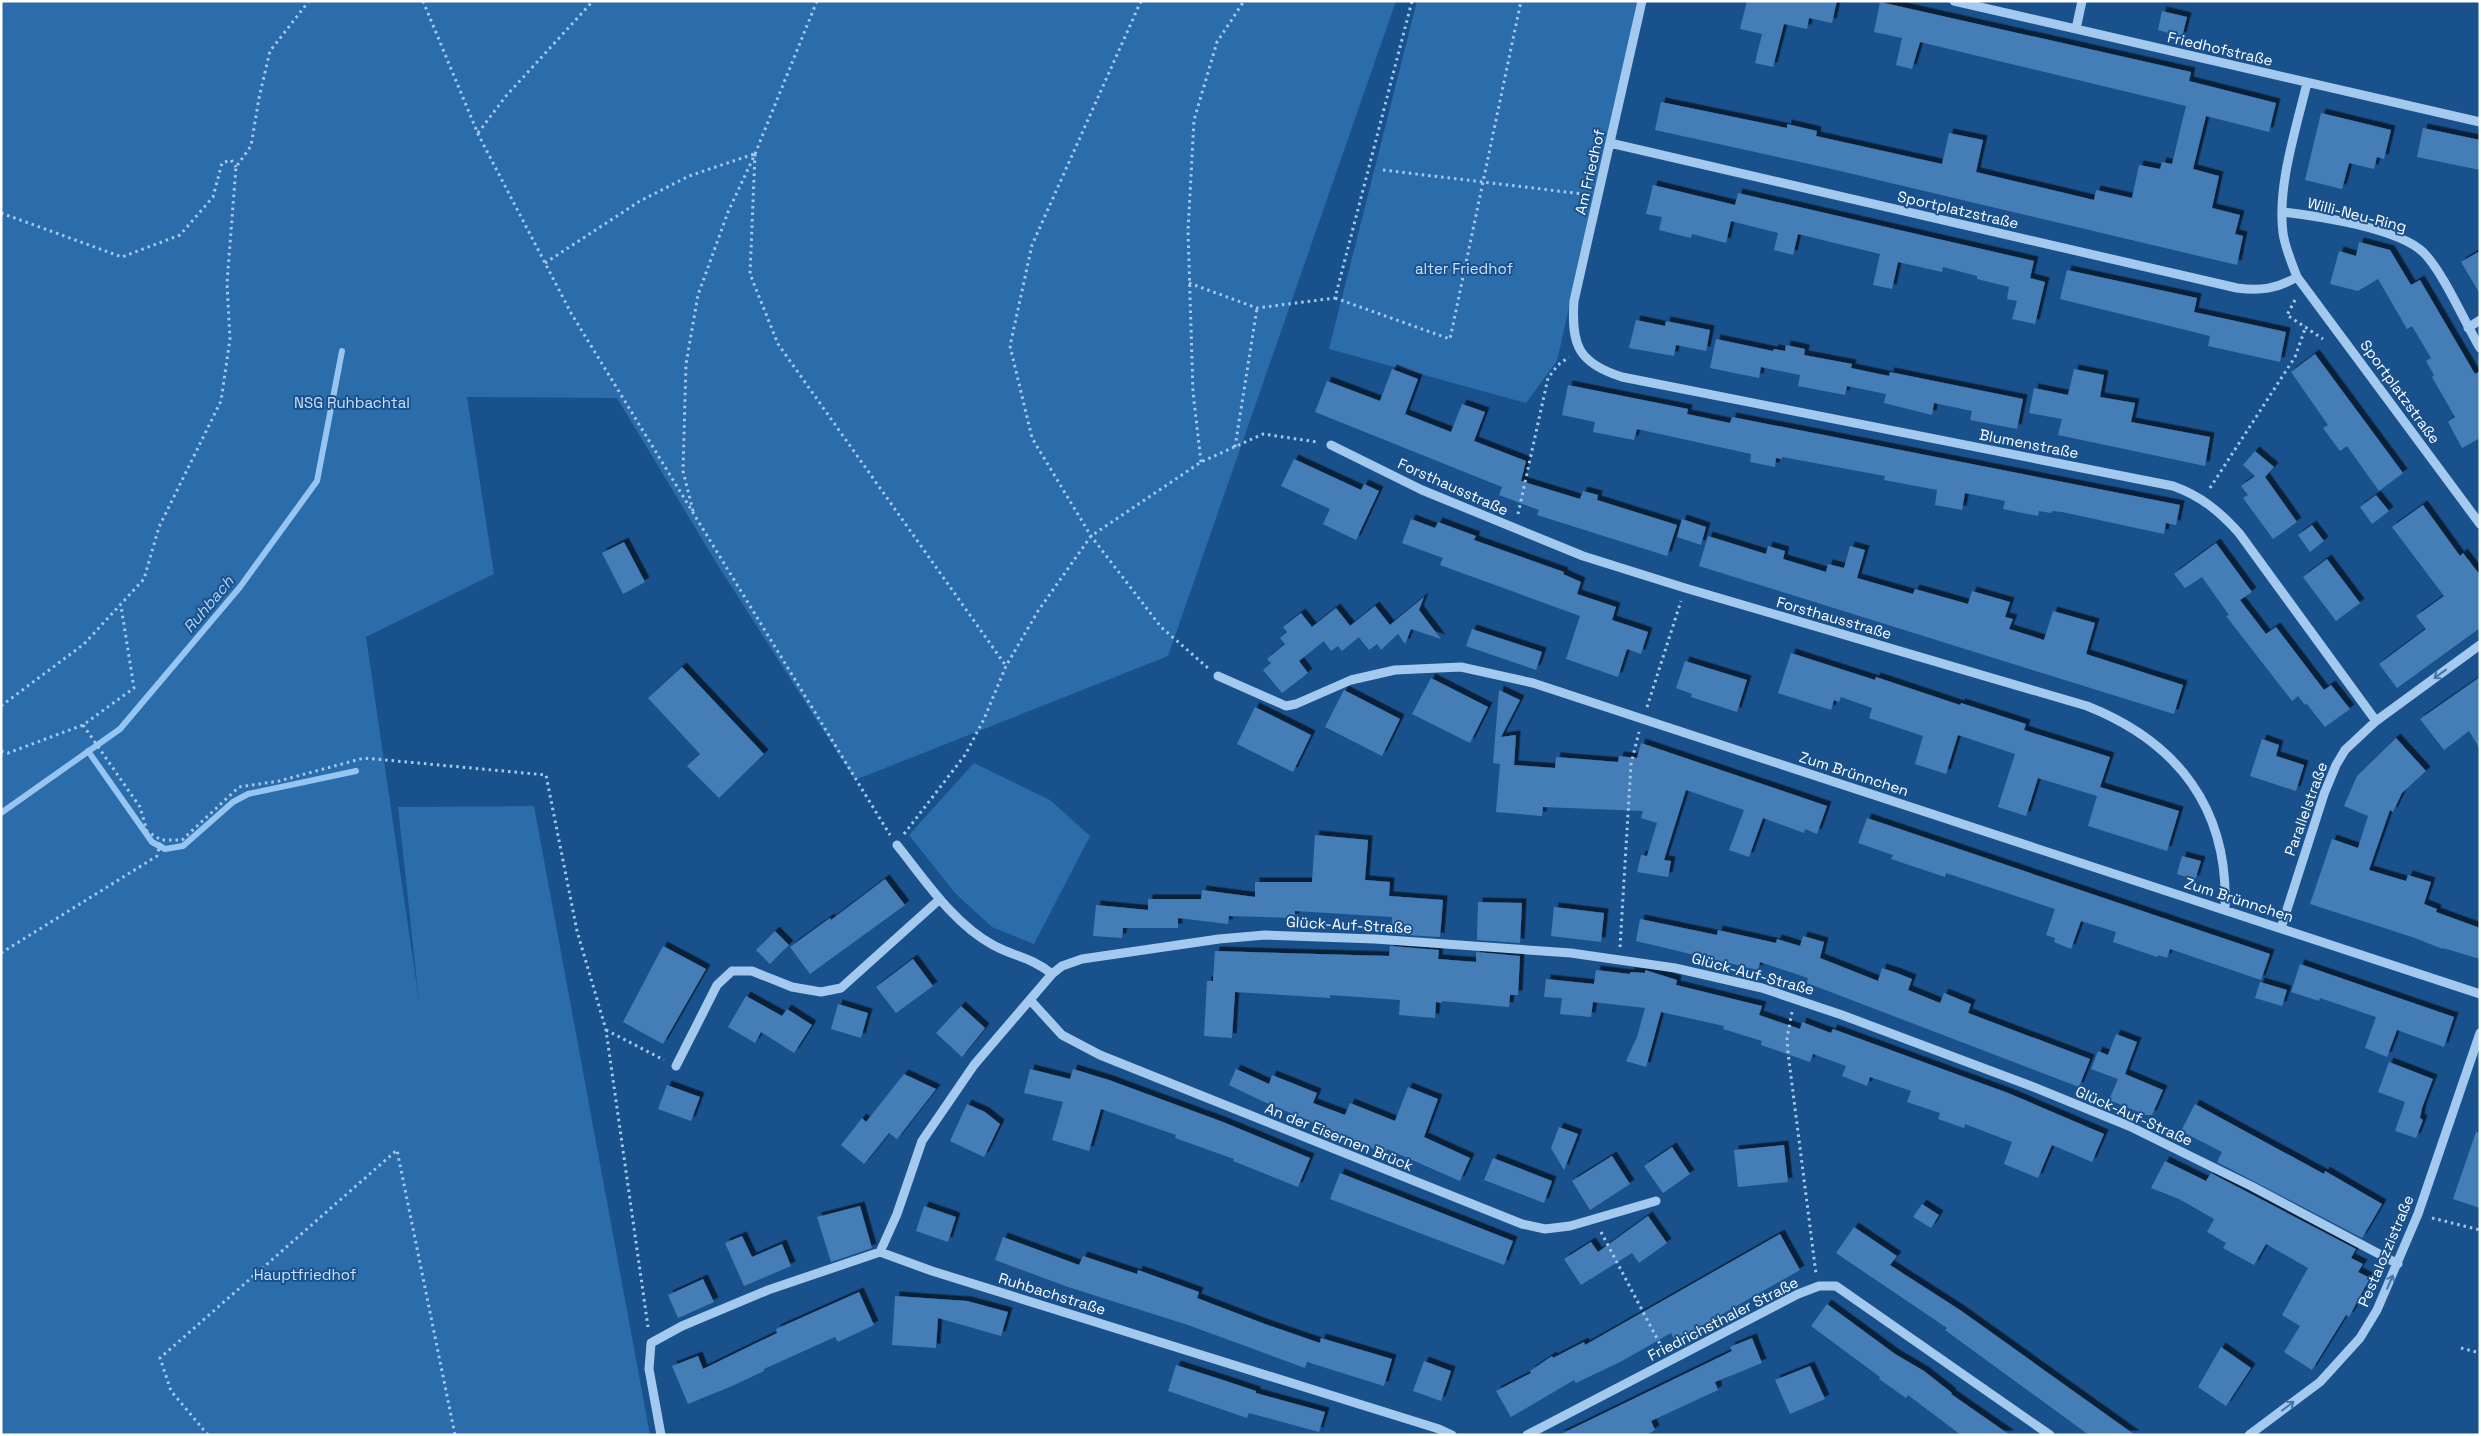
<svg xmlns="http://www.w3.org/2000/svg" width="2481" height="1436" font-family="'Space Grotesk',sans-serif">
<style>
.green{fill:#2b6cab}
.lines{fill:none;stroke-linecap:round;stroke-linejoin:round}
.stream{stroke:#97c5f1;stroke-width:6}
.building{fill:#457eb7;filter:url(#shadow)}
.path{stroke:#a4c9ee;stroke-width:3;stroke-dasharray:2.5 4;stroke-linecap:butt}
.minor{stroke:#a4c9ee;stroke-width:9}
.oneway{stroke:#4375aa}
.labels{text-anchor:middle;stroke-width:4;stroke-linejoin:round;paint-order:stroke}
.street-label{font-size:15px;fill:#fff;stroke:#19518d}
.park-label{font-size:15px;fill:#cbe2fa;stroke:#19518d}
.water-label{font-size:16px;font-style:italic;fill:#b0d3f5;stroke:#19518d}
</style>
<defs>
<filter id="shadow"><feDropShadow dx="4.5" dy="-4.5" stdDeviation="0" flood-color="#0009"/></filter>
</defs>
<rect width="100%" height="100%" fill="#19518d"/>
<path class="green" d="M1 1H1396L1168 656 855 780 717 564 617 398 467 397 494 574 366 637 419 1001 398 807 534 806 650 1435H1Z
M1417 1H1638L1557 361 1526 403 1329 349Z
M974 763 1050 800 1090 836 1034 944 992 927 955 893 909 835Z"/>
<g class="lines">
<path class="stream" d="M88 751 152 842 165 849 183 846 233 802 248 794 356 771
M1 813 120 729 240 587 317 481 342 351"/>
</g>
<path class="building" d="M1747 1H1837L1832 23 1809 18 1807 29 1784 24 1773 67 1755 63 1762 34 1740 29Z
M1880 2 2191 72 2189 81 2276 103 2269 132 2206 116 2193 169 2219 176 2212 208 2240 215 2235 234 2243 236 2237 265 1836 170 1655 130 1661 102 1787 128V124L1817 131 1816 136 1942 164 1949 133 1983 140 1976 172 2094 200 2096 190 2132 198 2139 165 2160 169 2162 162 2172 164 2186 106 1920 42 1912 69 1896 65 1902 38 1874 32Z
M2162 11 2187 17 2182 37 2158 30Z
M2321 113 2391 130 2384 159 2377 157 2374 169 2349 163 2342 189 2305 180Z
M2423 128 2480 140V170L2417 157Z
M1653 185 1735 205 1738 193 2034 261 2030 278 2045 282 2035 324 2012 319 2017 301 2007 299 2009 287 1977 279V276L1943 267 1942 272 1898 262 1892 289 1873 285 1880 254 1798 234 1793 255 1774 250 1778 233 1731 221 1726 243 1692 234 1691 238 1659 230 1662 217 1646 214Z
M2359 242 2390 250 2411 285 2420 280 2475 374 2480 371V438L2462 448 2448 422 2455 417 2432 377 2434 375 2426 361 2431 358 2412 326 2407 329 2378 279 2358 291 2330 284 2339 251 2356 256Z
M2480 251V294L2461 262Z
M2067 270 2197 298 2194 312 2286 332 2280 362 2208 346 2210 336 2060 299Z
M1636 320 1665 326 1666 321 1710 330 1706 351 1676 345 1674 356 1629 348Z
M1716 339 1773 351 1774 349 1785 351 1786 345 1805 349 1804 355 1852 364 1851 368 1889 376 1890 372 2023 399 2017 429 1970 420 1972 411 1934 403 1932 415 1884 403 1886 394 1847 386 1845 395 1798 386 1800 375 1761 367 1759 378 1710 368Z
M2315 354 2403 473 2379 491 2347 446 2340 451 2323 428 2328 425 2291 372Z
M1392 369 1418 379 1405 414 1451 432 1462 404 1485 412 1474 441 1526 461 1521 481 1580 499 1583 491 1598 495 1597 500 1677 525 1667 556 1537 515 1539 510 1499 495 1502 487 1315 412 1327 381 1380 401Z
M2074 369 2104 375 2100 397 2135 403 2131 422 2210 437 2205 466 2058 435 2062 419 2029 413 2034 388 2068 395Z
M1568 385 1688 409 1687 414 1730 423 1732 417 2180 505 2176 525 2166 523 2164 534 2062 512 2052 511 2051 513 2039 511 2038 516 2003 509 2005 501 1965 493 1962 510 1935 505 1937 490 1884 480 1885 476 1782 457V459L1776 458 1775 467 1750 462 1751 454 1637 429 1634 440 1593 432 1595 422 1562 415Z
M2255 451 2274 467 2265 477 2297 522 2273 539 2243 498 2248 495 2241 486 2255 476 2243 465Z
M1294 459 1361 490 1364 484 1379 491 1356 540 1323 524 1330 509 1281 486Z
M2376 495 2389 511 2372 524 2360 507Z
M2423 505 2460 556 2463 553 2480 575V628L2397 688 2379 664 2426 629 2416 616 2444 596 2392 527Z
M1411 519 1435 528 1438 522 1476 536 1474 540 1564 572 1563 574 1581 582 1577 594 1616 607 1612 620 1648 632 1641 654 1627 649 1618 677 1566 659 1580 616 1440 565 1443 558 1402 543Z
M1682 519 1706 527 1701 545 1677 537Z
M2312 525 2324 541 2310 552 2298 535Z
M1708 536 1766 554 1768 546 1785 551 1783 559 1826 572 1828 564 1844 568 1850 546 1865 550 1857 578 1913 594 1915 589 1968 604 1972 591 2010 602 2005 617 2013 619 2009 629 2044 640 2053 611 2095 623 2086 654 2183 685 2174 714 1699 566Z
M624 542 645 582 623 594 602 553Z
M2216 543 2252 592 2240 600 2266 634 2276 627 2324 690 2331 685 2350 709 2325 727 2306 703 2305 705 2298 696 2292 701 2226 616 2229 615 2202 577 2185 588 2174 574Z
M2327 559 2360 603 2336 621 2303 577Z
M1424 597 1419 610 1441 639 1411 629 1405 644 1398 634 1381 650 1377 644 1369 650 1350 626 1375 606 1390 625Z
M1336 608 1359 637 1342 651 1338 646 1331 651 1324 641 1299 661 1308 673 1282 693 1263 670 1271 663 1267 659 1285 644 1280 638 1287 632 1283 627 1301 613 1312 627Z
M1472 629 1542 652 1536 670 1466 646Z
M1791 653 1875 680 1876 677 1960 705 1961 703 2026 724 2024 730 2110 757 2100 787 2179 811 2167 851 2088 826 2097 796 2038 778 2026 816 1998 807 2015 754 1958 735 1946 774 1915 764 1923 736 1869 718 1872 708 1841 697 1839 702 1834 700 1831 710 1778 693Z
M1685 661 1747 680 1737 712 1691 697 1692 694 1676 688Z
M682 667 764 754 719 798 687 766 700 754 648 698Z
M2480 677V749L2469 731 2444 750 2420 719Z
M1431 678 1488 707 1470 743 1412 714Z
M1344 690 1400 719 1382 756 1325 727Z
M1499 690 1520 700 1501 737 1516 735 1514 765 1555 768 1556 757 1618 762 1619 756 1637 758 1641 743 1827 806 1817 834 1805 829 1804 833 1763 818 1749 857 1729 850 1744 810 1686 790 1664 860 1671 861 1668 877 1637 872 1641 855 1647 856 1657 823 1641 818 1643 811 1543 807 1542 816 1496 812 1500 764 1493 763Z
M1255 707 1311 735 1293 772 1237 744Z
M2396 738 2426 771 2402 793 2393 812 2390 810 2369 870 2406 881 2408 875 2431 882 2424 904 2437 909 2436 912 2480 928V959L2443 948V949L2412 937 2310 904 2332 839 2358 848 2368 816 2344 806 2357 776Z
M2262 739 2279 745 2276 756 2304 765 2296 791 2250 776Z
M1867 818 2270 954 2261 980 2170 949 2167 958 2158 955 2157 957 2113 942 2116 932 2081 921 2071 949 2054 942 2055 938 2046 935 2055 909 1946 873 1945 877 1891 859 1893 855 1858 843Z
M1315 835 1368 840 1365 880 1390 882 1389 896 1443 900 1440 937 1391 934 1392 917 1295 911V918L1229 916 1228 924 1178 918V928H1123L1122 938 1093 936 1096 905 1148 910V899H1201L1202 890 1255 897V882H1312Z
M2182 856 2201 861 2195 880 2177 874Z
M885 879 905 905 810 974 790 947 830 918 831 920Z
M1478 902 1522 903 1520 943 1477 940Z
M1554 907 1604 913 1601 942 1551 936Z
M1640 919 1717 935 1718 930 1776 943 1777 939 1800 946 1803 936 1824 942 1820 958 1878 981 1882 968 1897 973 1912 979 1908 990 1940 1003 1944 993 1971 1004 1968 1013 2090 1059 2079 1087 1807 983 1808 978 1760 962 1758 970 1636 941Z
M775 931 789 945 770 964 756 950Z
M663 946 706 969 663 1044 623 1022Z
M1390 946 1439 950 1438 959 1476 962V952L1520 956 1518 995H1510L1509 1007 1442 1001V1003L1436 1002 1435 1018 1399 1015 1400 1000 1330 995V998L1235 992 1232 1038 1204 1036 1207 981H1213L1215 951 1389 956Z
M913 959 933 986 896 1013 876 987Z
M2300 964 2454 1017 2444 1047 2397 1030 2387 1057 2365 1048 2376 1017 2320 998 2319 1001 2291 992Z
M1596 970 1630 974V972L1645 973V970L1677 980 1676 985 1762 1006 1759 1015 1800 1029 1802 1022 1831 1033 1833 1029 2008 1093 2104 1134 2092 1162 2052 1145 2038 1178 2004 1164 2012 1142 1965 1124 1964 1128 1938 1119 1940 1113 1907 1102 1911 1091 1870 1077 1867 1086 1842 1076 1846 1066 1813 1054 1810 1062 1761 1045 1762 1041 1723 1029 1724 1026 1661 1012 1646 1067 1626 1061 1637 1037 1645 1008 1593 1002 1591 1017 1560 1014 1562 998 1544 997 1546 979 1594 984Z
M2260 982 2287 990 2282 1006 2255 998Z
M746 996 782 1016 787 1009 812 1025 794 1053 761 1032 755 1043 728 1027Z
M838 1004 868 1013 861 1038 831 1029Z
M961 1006 985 1028 962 1057 936 1033Z
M2116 1034 2137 1042 2125 1074 2163 1090 2152 1115H2146L2109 1100 2118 1079 2091 1069 2098 1051 2108 1055Z
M2389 1062 2433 1079 2422 1108 2420 1118 2423 1120 2416 1138 2395 1131 2405 1102 2378 1092Z
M1030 1069 1070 1079 1073 1069 1109 1080 1223 1122 1310 1158 1298 1187 1233 1161 1234 1159 1175 1138 1176 1135 1101 1109 1089 1151 1052 1140 1063 1102 1024 1093Z
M1236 1069 1269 1084 1272 1075 1317 1093 1313 1103 1345 1115 1350 1103 1395 1121 1408 1087 1438 1099 1424 1137 1470 1158 1460 1181 1387 1149 1385 1153 1338 1135V1133L1262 1101 1229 1085Z
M904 1074 936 1089 897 1139 889 1133 864 1164 841 1145 862 1118 866 1122Z
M667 1085 700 1097 691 1121 658 1109Z
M967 1104 985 1112 1000 1124 984 1157 950 1141Z
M2195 1104 2324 1174 2325 1171 2382 1204 2362 1238 2217 1162 2222 1152 2181 1131Z
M1559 1127 1578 1134 1564 1170 1551 1148Z
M2476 1132 2480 1133V1208L2453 1199Z
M1784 1145 1788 1182 1738 1187 1734 1150Z
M1672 1147 1690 1174 1663 1193 1644 1166Z
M1612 1156 1630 1184 1590 1210 1572 1181Z
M1493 1158 1552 1181 1544 1203 1484 1180Z
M2165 1161 2206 1181 2211 1173 2356 1249 2351 1258 2363 1264 2358 1272 2370 1278 2349 1317 2346 1315 2312 1370 2284 1352 2300 1326 2282 1315 2308 1268 2266 1244 2254 1265 2223 1248 2226 1243 2207 1232 2214 1219 2179 1199 2151 1188Z
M1340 1173 1513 1241 1504 1265 1330 1199Z
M1922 1204 1939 1215 1931 1228 1913 1217Z
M860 1206 872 1248 831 1262 817 1217Z
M924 1206 956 1217 948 1242 916 1231Z
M1648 1216 1667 1243 1639 1263 1632 1253 1581 1285 1564 1259 1591 1242 1598 1252Z
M1854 1227 1897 1256 1890 1265 1960 1310 2135 1435H2089L1945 1330 1947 1328 1836 1253Z
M1780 1234 1800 1270 1675 1341 1671 1333 1622 1361 1576 1383 1574 1380 1511 1417 1496 1391 1531 1373 1530 1371 1552 1356 1553 1358 1584 1342 1585 1345Z
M742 1236 752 1257 782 1244 791 1266 744 1286 725 1243Z
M1003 1237 1079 1265 1083 1256 1137 1274 1138 1270 1199 1292 1197 1298 1265 1324 1320 1343 1321 1338 1392 1359 1384 1386 1307 1362 1305 1368 1188 1325 1068 1287 995 1260Z
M703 1279 714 1302 678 1318 668 1295Z
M859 1292 874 1325 838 1342 835 1337 764 1369V1371L732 1386 688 1404 672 1366 698 1356 703 1369 777 1333 776 1329Z
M895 1296 967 1301 1008 1312 1001 1336 938 1318 936 1348 892 1345Z
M1827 1304 1895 1354 1924 1371 1952 1393 1951 1394 2010 1435H1961L1908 1395 1906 1398 1879 1379 1880 1377 1811 1326Z
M1752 1338 1762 1363 1715 1382 1718 1390 1651 1421 1655 1430 1646 1435H1559L1732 1351 1730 1347Z
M2221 1347 2251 1368 2226 1406 2198 1387Z
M1424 1361 1451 1371 1441 1401 1413 1391Z
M1176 1365 1226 1381 1256 1391V1393L1325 1412 1319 1432 1249 1413 1247 1418 1168 1391Z
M1810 1366 1825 1399 1790 1414 1775 1380Z"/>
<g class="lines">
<path class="path" d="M423 1 478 134 571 313 890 835
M1141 1 1032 245 1010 346 1032 438 1091 536 1161 627 1208 668
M478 133 506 96 593 1
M755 154 750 274 778 344 1006 666
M1383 170 1583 194
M1 213 122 257 180 235 213 197 222 163 231 160 236 167
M545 263 640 201 689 176 754 154
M1189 283 1257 308 1335 298 1412 1
M1335 298 1450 339 1521 1
M2295 300 2287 315 2323 339
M1235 447 1257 308
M1201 462 1193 392 1188 231 1194 120 1217 42 1244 1
M2210 488 2295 357 2306 326
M693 511 683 471 686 364 698 295 728 212 755 154 817 1
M1518 514 1548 378 1558 365 1569 357
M1 706 84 644 144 579 159 527 221 401 230 339 227 283 236 167 251 146 259 98 270 51 309 1
M1647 707 1681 601
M83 725 140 807 147 831 161 840H182L239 787 279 781 364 758 546 775 577 931 606 1030 648 1327
M1 751 8 753 83 725 134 688 121 606
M904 834 965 755 984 719 1006 666 1038 611 1091 536 1201 462 1263 434 1317 442
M1620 947 1631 764 1639 732
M1 953 157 856 161 840
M1792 1012 1787 1038 1788 1053 1816 1274
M606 1030 664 1060
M2432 1218 2480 1230
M1601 1232 1662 1348
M2461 1348 2480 1353
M208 1435 171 1391 160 1358 397 1150 455 1435"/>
<path class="minor" d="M1642 1 1574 301C1571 345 1578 363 1622 377L2173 486C2201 496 2219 511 2239 533L2376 721
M1954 1 2480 122
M2076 29 2082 1
M2307 83C2296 129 2277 186 2283 233 2285 248 2292 263 2297 277L2480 524
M1610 143 2237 288C2260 291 2277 289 2297 277
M2283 212C2318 216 2399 228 2424 253 2444 274 2464 321 2480 348
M2468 328 2480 320
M1331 445 1422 490 1583 556 1685 588 2087 706C2178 742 2229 809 2225 909
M1218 676 1286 706 1296 704 1351 680 1395 670 1461 667 1533 683 2480 994
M897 845C925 880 953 923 993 945 1015 957 1031 957 1052 974
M2281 928 2324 794 2336 765 2345 750 2376 721 2480 645
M1031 1001 1062 1035 1100 1055 1522 1224 1545 1229 1570 1226 1656 1201
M676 1066 717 985 732 971H752L792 987 821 992 841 988 940 899
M880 1252 897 1214 922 1141 974 1065 1052 974 1062 966 1082 959 1219 939 1265 935 1375 939 1571 953 1675 968 1762 988 1842 1015 2031 1086 2129 1126 2251 1186 2398 1264
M661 1435 649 1369 651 1343 682 1326 768 1290 880 1252 932 1271 1439 1429 1452 1435
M1527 1435 1798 1294 1819 1286H1836L2050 1435
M2249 1435 2320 1382 2360 1338 2377 1310 2418 1214 2480 1033"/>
</g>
<defs><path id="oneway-shaft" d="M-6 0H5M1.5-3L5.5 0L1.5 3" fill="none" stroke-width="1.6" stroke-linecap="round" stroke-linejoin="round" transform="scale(1.25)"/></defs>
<g class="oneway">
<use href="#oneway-shaft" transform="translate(2440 674) rotate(144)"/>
<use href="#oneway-shaft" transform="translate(2390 1282) rotate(-67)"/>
<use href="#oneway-shaft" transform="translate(2288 1406) rotate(-37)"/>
</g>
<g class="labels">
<g class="street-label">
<text transform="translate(2220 49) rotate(13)" y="5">Friedhofstraße</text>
<text transform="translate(1590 172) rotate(-77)" y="5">Am Friedhof</text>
<text transform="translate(1958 210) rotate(13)" y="5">Sportplatzstraße</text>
<text transform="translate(2357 215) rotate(14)" y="5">Willi-Neu-Ring</text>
<text transform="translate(2400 392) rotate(54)" y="5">Sportplatzstraße</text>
<text transform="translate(2029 444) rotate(11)" y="5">Blumenstraße</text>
<text transform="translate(1453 487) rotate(24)" y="5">Forsthausstraße</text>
<text transform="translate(1834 618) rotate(16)" y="5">Forsthausstraße</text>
<text transform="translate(1854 774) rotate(18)" y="5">Zum Brünnchen</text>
<text transform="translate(2306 809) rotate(-70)" y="5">Parallelstraße</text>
<text transform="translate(2239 900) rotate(18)" y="5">Zum Brünnchen</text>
<text transform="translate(1349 925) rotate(3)" y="5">Glück-Auf-Straße</text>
<text transform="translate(1753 974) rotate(15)" y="5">Glück-Auf-Straße</text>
<text transform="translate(2134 1116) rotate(24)" y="5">Glück-Auf-Straße</text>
<text transform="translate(1339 1137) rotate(22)" y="5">An der Eisernen Brück</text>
<text transform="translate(2386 1251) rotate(-67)" y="5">Pestalozzistraße</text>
<text transform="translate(1052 1294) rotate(17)" y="5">Ruhbachstraße</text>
<text transform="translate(1723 1319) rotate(-27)" y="5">Friedrichsthaler Straße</text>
</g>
<g class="park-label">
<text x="1464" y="274">alter Friedhof</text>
<text x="352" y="408">NSG Ruhbachtal</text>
<text x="305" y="1280">Hauptfriedhof</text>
</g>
<g class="water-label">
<text transform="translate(208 604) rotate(-50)" y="6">Ruhbach</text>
</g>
</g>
<rect width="2481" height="1436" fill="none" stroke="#ffffff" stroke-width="5"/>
</svg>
